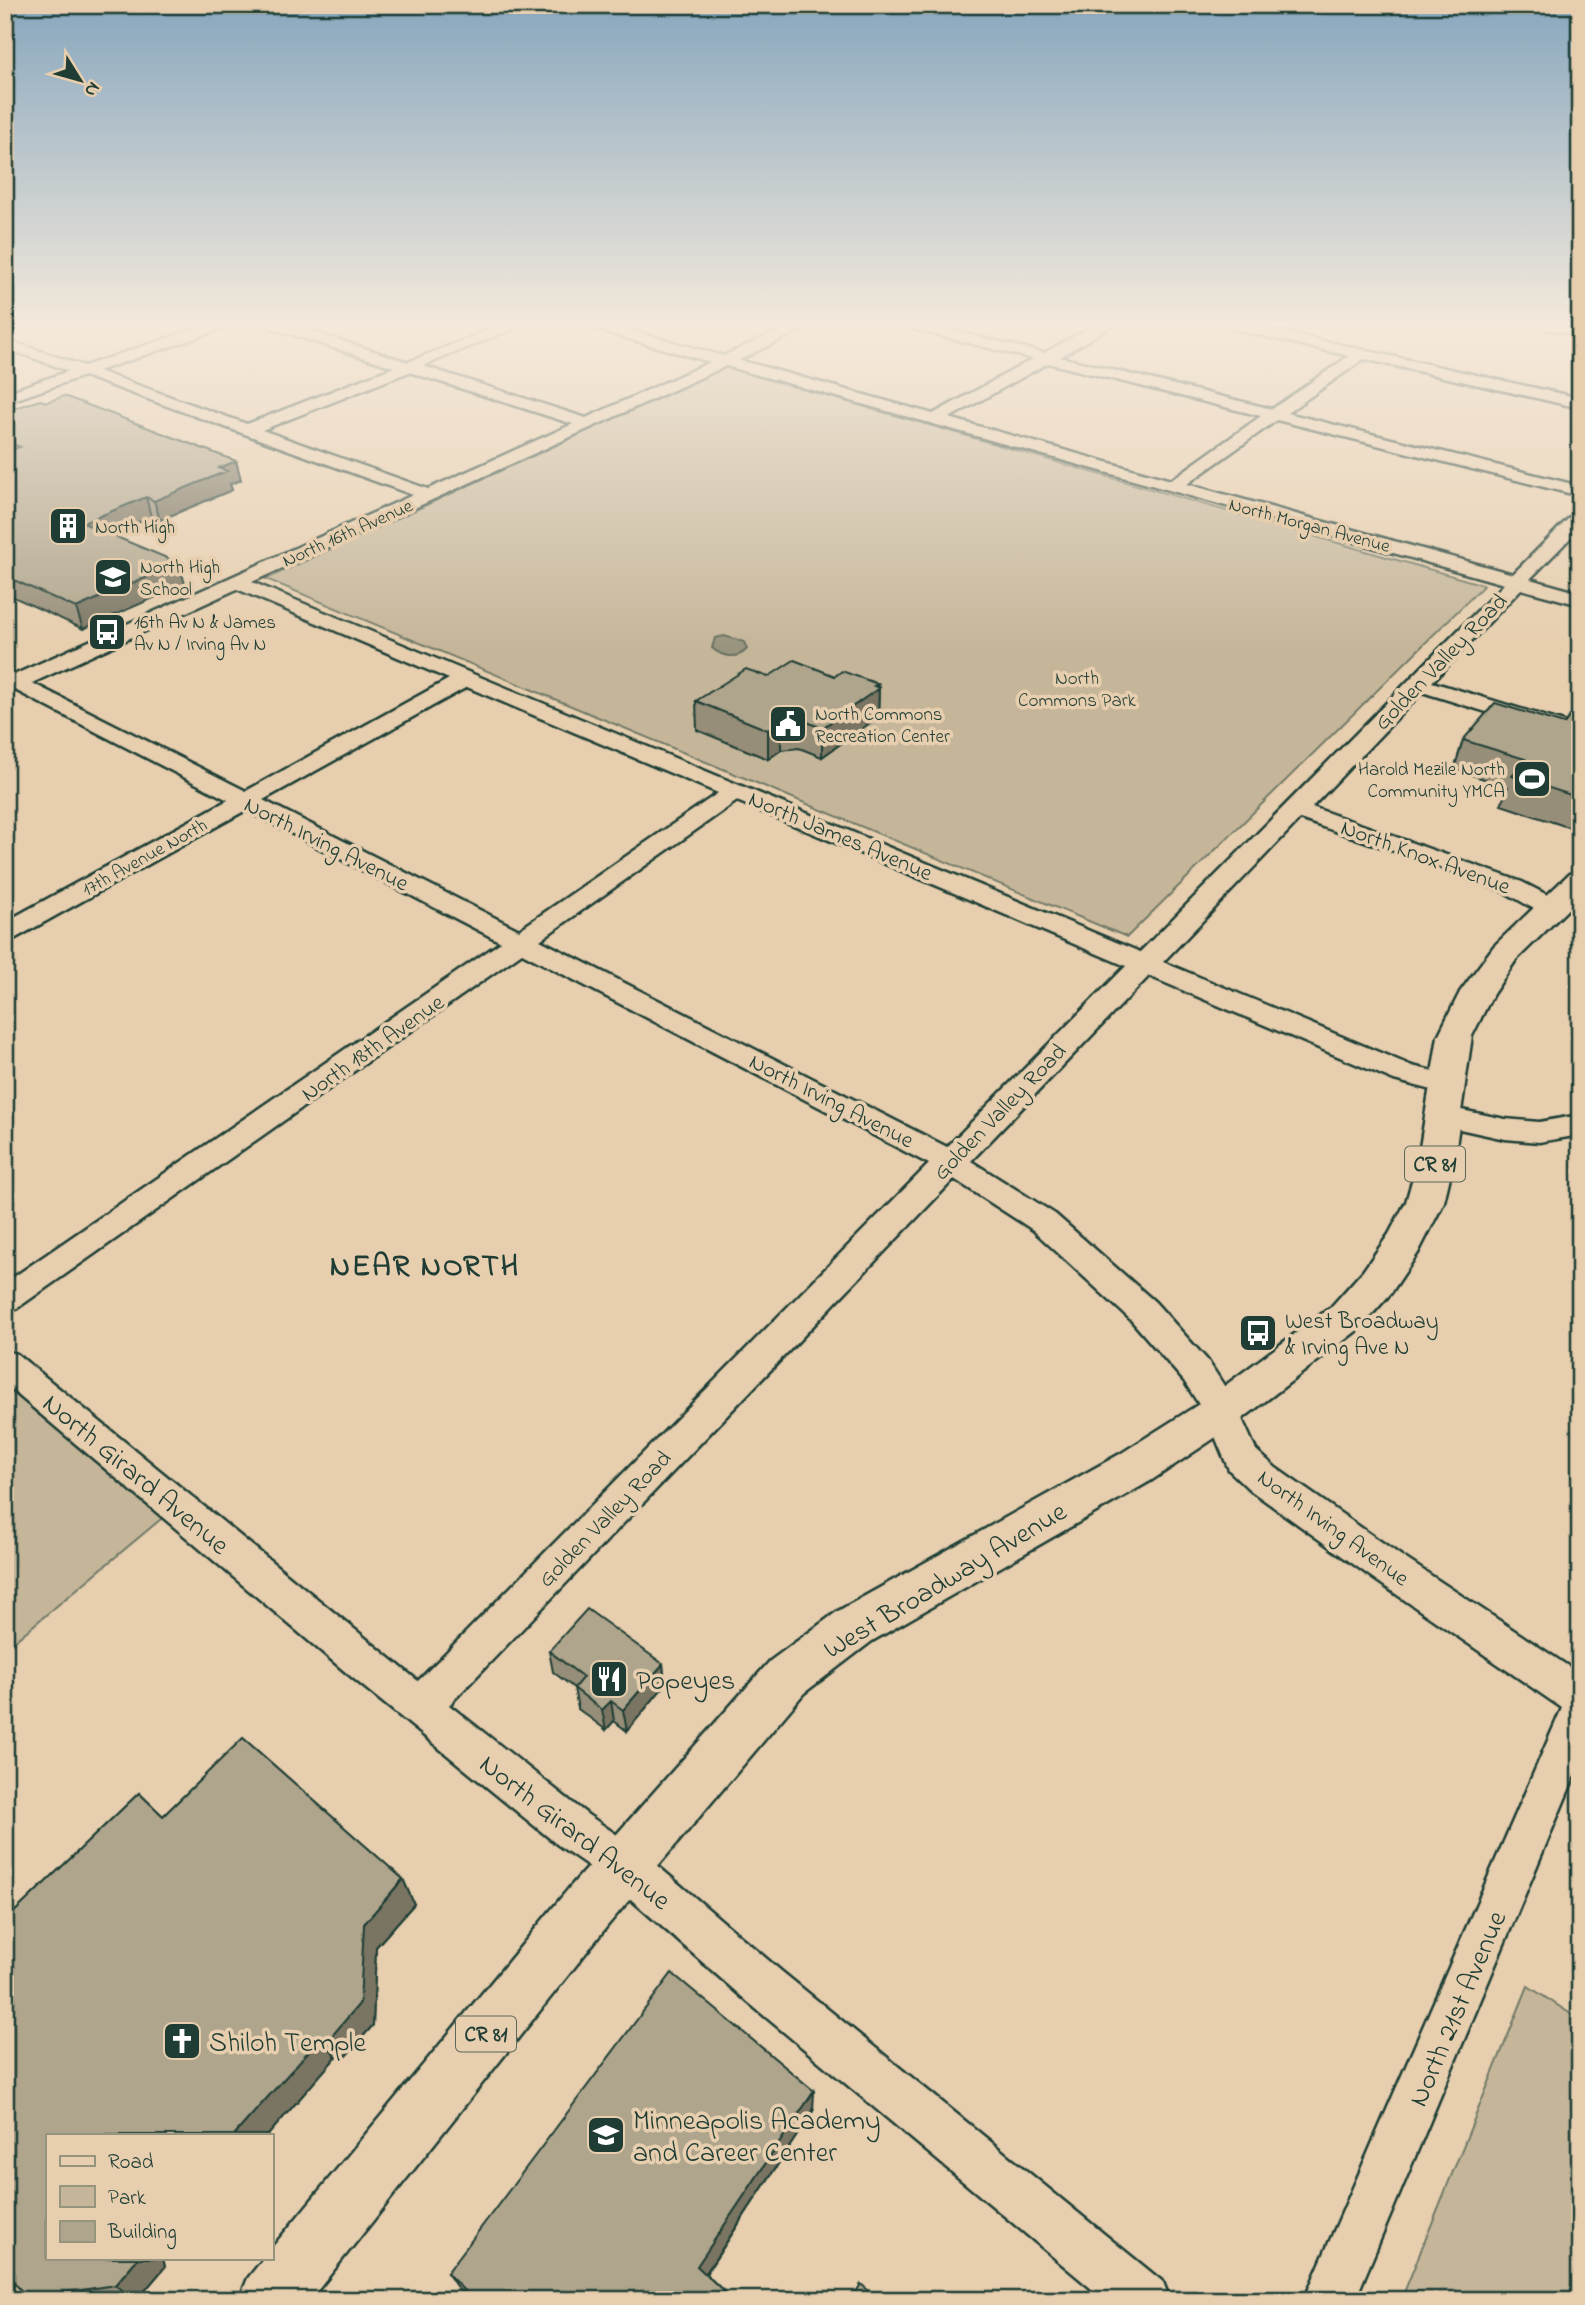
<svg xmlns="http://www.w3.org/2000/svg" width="1585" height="2305" font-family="'Indie Flower',sans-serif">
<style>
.green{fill:#c5b69a;stroke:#727a67;stroke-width:2}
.water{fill:#98947e;stroke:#687160;stroke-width:2}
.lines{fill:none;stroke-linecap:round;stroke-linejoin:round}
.minor-casing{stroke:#1f3d34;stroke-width:5}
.major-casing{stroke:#1f3d34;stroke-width:5}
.minor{fill:#e6ceae;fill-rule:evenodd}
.major{fill:#e6ceae;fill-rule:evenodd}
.wall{fill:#968e78;stroke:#1f3d34;stroke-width:2}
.shaded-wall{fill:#7a7462;stroke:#1f3d34;stroke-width:2}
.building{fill:#afa58c;stroke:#1f3d34;stroke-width:2}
.labels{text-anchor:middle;stroke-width:7;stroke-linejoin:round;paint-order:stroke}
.far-street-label{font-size:19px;fill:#1f3d34;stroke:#e6ceae}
.far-poi-label{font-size:19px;fill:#1f3d34;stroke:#e6ceae;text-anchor:start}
.far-park-label{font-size:19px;fill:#274339;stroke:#e6ceae}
.shield{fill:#e6ceae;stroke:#5b6859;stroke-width:2}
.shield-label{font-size:21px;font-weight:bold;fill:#1f3d34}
.street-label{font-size:23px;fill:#1f3d34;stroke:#e6ceae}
.poi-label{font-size:23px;fill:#1f3d34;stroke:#e6ceae;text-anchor:start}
.near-street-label{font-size:28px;fill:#1f3d34;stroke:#e6ceae}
.near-poi-label{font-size:28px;fill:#1f3d34;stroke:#e6ceae;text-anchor:start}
.district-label{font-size:30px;font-weight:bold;letter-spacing:2px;fill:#1f3d34;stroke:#e6ceae}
</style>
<rect width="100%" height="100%" fill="#e6ceae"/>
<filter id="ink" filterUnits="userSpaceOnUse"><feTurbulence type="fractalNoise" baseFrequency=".0143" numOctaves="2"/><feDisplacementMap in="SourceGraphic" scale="14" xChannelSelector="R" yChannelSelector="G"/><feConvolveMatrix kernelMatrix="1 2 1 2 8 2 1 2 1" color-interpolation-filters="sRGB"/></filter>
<g filter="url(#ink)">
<path class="green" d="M726 367 1484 585 1127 937 266 579Z
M5 1379 167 1514 5 1649Z
M1528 1986 1580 2020V2300H1401Z"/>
<path class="water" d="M724 636 744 642 747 649C738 660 722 657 712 648L715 638Z"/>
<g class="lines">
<defs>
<path id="minor" d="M206 325H227L225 328 98 371 247 424 394 367 271 328 269 325H291L408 362 502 325H522L423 366 586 418 710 362 590 328 588 325H611L723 356 792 325H811L739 360 933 414 1033 359 909 328 907 325H931L1044 353 1095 325H1113L1060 357 1272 409 1349 356 1233 329 1226 325H1252L1580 398V408L1364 359 1287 413 1580 486V496L1277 420 1187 484 1513 574 1574 513 1580 512V528L1530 579 1580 593V605L1521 589 1432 682 1580 727V741L1422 692 1312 807 1522 882 1563 903 1567 908 1563 913C1542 919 1522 900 1504 892 1438 864 1368 843 1300 819L1163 962 1412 1066 1457 1077 1461 1084 1457 1091 1447 1094 1394 1080 1149 976 971 1161 1055 1214 1155 1302 1208 1361 1234 1401 1256 1450 1276 1468 1403 1557 1580 1674V1763L1355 2300H1304L1562 1708 1377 1581 1250 1490 1229 1470 1207 1417 1184 1381 1131 1320 1033 1230 954 1179 449 1705 588 1815 639 1850 781 1971 1163 2282 1170 2300H1105L749 2003 609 1880 558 1845 348 1674 5 1384V1351L17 1354 418 1681 929 1164 522 953 16 1309 5 1312V1283L501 942 246 810 14 939 5 941V922L228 800 15 690 5 693V671L16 674 413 495 84 376 5 403V393L69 371 5 348V339L84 366ZM1048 363 1261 416 1171 480 949 418ZM726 366 1504 584 1140 952 252 582ZM409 372 573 424 428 489 262 430ZM237 589 449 679 246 791 32 683ZM467 687 718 793 519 930 263 800ZM737 801 1126 966 947 1147 540 940Z
M1442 1106 1505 1119 1539 1122 1580 1115V1135L1539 1142 1505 1139 1432 1123 1427 1116 1432 1109Z"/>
<path id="major" d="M1544 325H1580V335L1547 329Z
M1580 871V897L1516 960 1493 994 1472 1036 1454 1160 1444 1202 1418 1253 1391 1293 1359 1329 1237 1423 1152 1480 872 1641 804 1693 608 1925 310 2300H239L248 2278 264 2258H271V2249L570 1887 770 1661 838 1611 1120 1454 1207 1399 1331 1307 1363 1271 1389 1234 1406 1202 1418 1160 1438 1036 1460 992 1494 946 1569 874Z"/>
</defs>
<use href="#minor" class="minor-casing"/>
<use href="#major" class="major-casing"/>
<use href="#minor" class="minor"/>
<use href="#major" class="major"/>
</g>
<path class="wall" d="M47 402 236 461 241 480 230 484 232 490 160 520 151 517 110 534 185 584 83 629 5 593V411Z
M835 676 879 688 878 717 822 757 799 748 781 750 768 759 697 730 696 701 768 677Z
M1580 719V831L1501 805 1508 787 1454 769 1463 740 1564 724Z
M549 1651 663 1664 665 1685 627 1731 614 1721 606 1730 578 1709 574 1688 553 1672Z
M243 1738 403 1879 414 1904 376 1947 373 2025 344 2058 336 2057 268 2135H47V2258H163L165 2267 137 2300H31L27 2298 5 2271V1921L139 1793 163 1816Z
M813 2111 706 2274 733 2300H469L458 2289 447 2273Z"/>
<path class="shaded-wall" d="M236 461 241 480 230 484 232 490 160 520 154 501 219 468Z
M146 497 151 517 89 543 83 523Z
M179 563 185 584 83 629 76 608Z
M878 684 877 690 879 688 878 717 822 757V728Z
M781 721V750L768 759V730Z
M663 1664 665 1685 627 1731 623 1710Z
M611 1701 614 1721 606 1730 602 1710Z
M403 1879 414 1904 376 1947 373 2025 344 2058 331 2037 364 1924Z
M322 2036 336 2057 268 2135H234Z
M814 2091 813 2111 700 2282 697 2266Z
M138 2258H163L165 2267 137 2300H136L115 2285Z"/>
<path class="building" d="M64 396 236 461 219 468 227 471 154 501 146 497 83 523 179 563 76 608 5 576V452L20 447 5 441V411L40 400 47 402Z
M794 660 835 676 842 671 878 684 874 686 879 688 822 728 800 719 781 721 768 730 696 701 746 669 768 677Z
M1495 703 1564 724 1570 716 1580 719V798L1512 776 1525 759 1463 740Z
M587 1609 663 1664 623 1710 611 1701 602 1710 574 1688 583 1677 549 1651Z
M243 1738 403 1879 364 1924 360 2003 331 2037 322 2036 234 2135H47V2258H138L115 2285 27 2298 5 2271V1921L139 1793 163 1816Z
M672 1973 814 2091 697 2266 733 2300H473L447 2273Z
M861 2284 879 2300H851Z"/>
</g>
<linearGradient id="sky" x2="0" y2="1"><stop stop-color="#88a7be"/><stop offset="0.5" stop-color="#f4e9db"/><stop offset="1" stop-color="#f4e9db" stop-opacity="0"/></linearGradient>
<rect width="1585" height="648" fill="url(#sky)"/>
<defs>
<symbol id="building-square" viewBox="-11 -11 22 22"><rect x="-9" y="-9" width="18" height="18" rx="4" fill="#1f3d34" stroke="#e6ceae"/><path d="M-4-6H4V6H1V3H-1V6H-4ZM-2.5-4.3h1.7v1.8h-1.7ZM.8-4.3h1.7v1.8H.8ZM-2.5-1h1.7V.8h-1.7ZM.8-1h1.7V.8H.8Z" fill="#fff"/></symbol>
<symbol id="school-square" viewBox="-11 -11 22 22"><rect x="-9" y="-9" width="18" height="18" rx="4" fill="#1f3d34" stroke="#e6ceae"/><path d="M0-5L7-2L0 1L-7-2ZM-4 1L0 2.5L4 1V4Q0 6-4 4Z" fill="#fff"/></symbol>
<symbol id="bus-square" viewBox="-11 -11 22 22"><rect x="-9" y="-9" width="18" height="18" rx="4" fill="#1f3d34" stroke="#e6ceae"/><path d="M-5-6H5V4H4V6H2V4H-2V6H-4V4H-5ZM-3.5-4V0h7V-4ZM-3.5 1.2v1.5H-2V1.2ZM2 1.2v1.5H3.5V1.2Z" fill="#fff"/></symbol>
<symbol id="civic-square" viewBox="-11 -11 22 22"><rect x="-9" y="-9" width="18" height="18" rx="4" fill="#1f3d34" stroke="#e6ceae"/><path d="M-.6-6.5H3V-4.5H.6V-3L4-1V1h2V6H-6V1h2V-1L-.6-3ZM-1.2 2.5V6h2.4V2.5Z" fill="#fff"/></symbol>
<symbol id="stadium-square" viewBox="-11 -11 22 22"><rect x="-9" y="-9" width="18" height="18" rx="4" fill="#1f3d34" stroke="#e6ceae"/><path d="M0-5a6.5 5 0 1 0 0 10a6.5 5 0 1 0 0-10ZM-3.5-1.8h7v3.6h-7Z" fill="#fff"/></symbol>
<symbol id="restaurant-square" viewBox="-11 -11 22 22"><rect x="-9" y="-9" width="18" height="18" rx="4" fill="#1f3d34" stroke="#e6ceae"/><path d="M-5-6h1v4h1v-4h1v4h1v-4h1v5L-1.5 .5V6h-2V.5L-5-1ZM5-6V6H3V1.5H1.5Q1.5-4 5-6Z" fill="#fff"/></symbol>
<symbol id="church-square" viewBox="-11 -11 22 22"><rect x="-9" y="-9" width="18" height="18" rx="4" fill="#1f3d34" stroke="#e6ceae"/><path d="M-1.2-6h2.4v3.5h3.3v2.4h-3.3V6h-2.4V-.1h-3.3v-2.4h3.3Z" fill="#fff"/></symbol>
</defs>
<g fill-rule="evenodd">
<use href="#building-square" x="46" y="504" width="44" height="44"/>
<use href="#school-square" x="91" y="555" width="44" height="44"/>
<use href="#bus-square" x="85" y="610" width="44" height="44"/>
<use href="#civic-square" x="766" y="702" width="44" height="44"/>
<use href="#stadium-square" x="1510" y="757" width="44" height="44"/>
<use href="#bus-square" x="1236" y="1311" width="44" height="44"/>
<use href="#restaurant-square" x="587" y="1657" width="44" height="44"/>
<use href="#church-square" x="160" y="2019" width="44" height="44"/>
<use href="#school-square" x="584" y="2113" width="44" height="44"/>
</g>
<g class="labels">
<g class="far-street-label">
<text transform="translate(1310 524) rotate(15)" y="7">North Morgan Avenue</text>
<text transform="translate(347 532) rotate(-24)" y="7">North 16th Avenue</text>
<text transform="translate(144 856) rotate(-29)" y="7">17th Avenue North</text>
</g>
<g class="far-poi-label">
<text x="95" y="533">North High</text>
<text x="140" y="573">North High<tspan x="140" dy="22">School</tspan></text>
<text x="134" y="628">16th Av N &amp; James<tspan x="134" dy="22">Av N / Irving Av N</tspan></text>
<text x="815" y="720">North Commons<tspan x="815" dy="22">Recreation Center</tspan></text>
<text x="1505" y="775" text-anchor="end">Harold Mezile North<tspan x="1505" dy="22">Community YMCA</tspan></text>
</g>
<g class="far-park-label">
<text x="1077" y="684">North<tspan x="1077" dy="22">Commons Park</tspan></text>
</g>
<g class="shield">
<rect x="1405" y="1146.5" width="60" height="35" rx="5"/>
<rect x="456" y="2016.5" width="60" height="35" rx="5"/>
</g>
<g class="shield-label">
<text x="1435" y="1171">CR 81</text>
<text x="486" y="2041">CR 81</text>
</g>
<g class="street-label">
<text transform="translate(1440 661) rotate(-46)" y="8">Golden Valley Road</text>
<text transform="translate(841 835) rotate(23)" y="8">North James Avenue</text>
<text transform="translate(327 843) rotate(27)" y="8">North Irving Avenue</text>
<text transform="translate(1426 856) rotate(20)" y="8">North Knox Avenue</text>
<text transform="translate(372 1047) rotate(-35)" y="8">North 18th Avenue</text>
<text transform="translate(832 1100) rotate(27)" y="8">North Irving Avenue</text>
<text transform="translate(999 1111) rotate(-46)" y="8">Golden Valley Road</text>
<text transform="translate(604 1518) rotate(-46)" y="8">Golden Valley Road</text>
<text transform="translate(1334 1527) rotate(36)" y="8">North Irving Avenue</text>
</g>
<g class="poi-label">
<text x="1285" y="1328">West Broadway<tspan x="1285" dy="26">&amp; Irving Ave N</tspan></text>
</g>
<g class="near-street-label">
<text transform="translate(137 1473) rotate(40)" y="10">North Girard Avenue</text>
<text transform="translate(944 1579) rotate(-31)" y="10">West Broadway Avenue</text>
<text transform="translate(576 1831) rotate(38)" y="10">North Girard Avenue</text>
<text transform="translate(1456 2008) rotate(-67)" y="10">North 21st Avenue</text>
</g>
<g class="near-poi-label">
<text x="636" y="1689">Popeyes</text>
<text x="209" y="2051">Shiloh Temple</text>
<text x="633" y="2129">Minneapolis Academy<tspan x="633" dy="32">and Career Center</tspan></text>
</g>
<g class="district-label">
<text x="425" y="1275">NEAR NORTH</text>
</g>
</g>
<rect width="1585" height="2305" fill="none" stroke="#e6ceae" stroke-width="28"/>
<rect x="14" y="14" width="1557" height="2277" fill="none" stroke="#1f3d34" stroke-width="2.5" filter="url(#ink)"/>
<rect x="46" y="2134" width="228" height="126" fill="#e6ceae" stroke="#96947d" stroke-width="2"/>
<rect x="60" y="2156" width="35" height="10" fill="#e6ceae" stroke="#96947d" stroke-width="2"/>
<text x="108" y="2168" font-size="21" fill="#1f3d34">Road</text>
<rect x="60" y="2186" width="35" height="21" fill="#c5b69a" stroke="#96947d" stroke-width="2"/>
<text x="108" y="2204" font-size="21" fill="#1f3d34">Park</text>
<rect x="60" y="2221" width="35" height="21" fill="#afa58c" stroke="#96947d" stroke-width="2"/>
<text x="108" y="2238" font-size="21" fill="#1f3d34">Building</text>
<g transform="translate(80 80) rotate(127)" stroke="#e6ceae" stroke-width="5" paint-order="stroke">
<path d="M0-5L12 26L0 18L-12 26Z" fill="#1f3d34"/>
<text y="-10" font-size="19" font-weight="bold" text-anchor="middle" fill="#1f3d34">N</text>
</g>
</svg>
